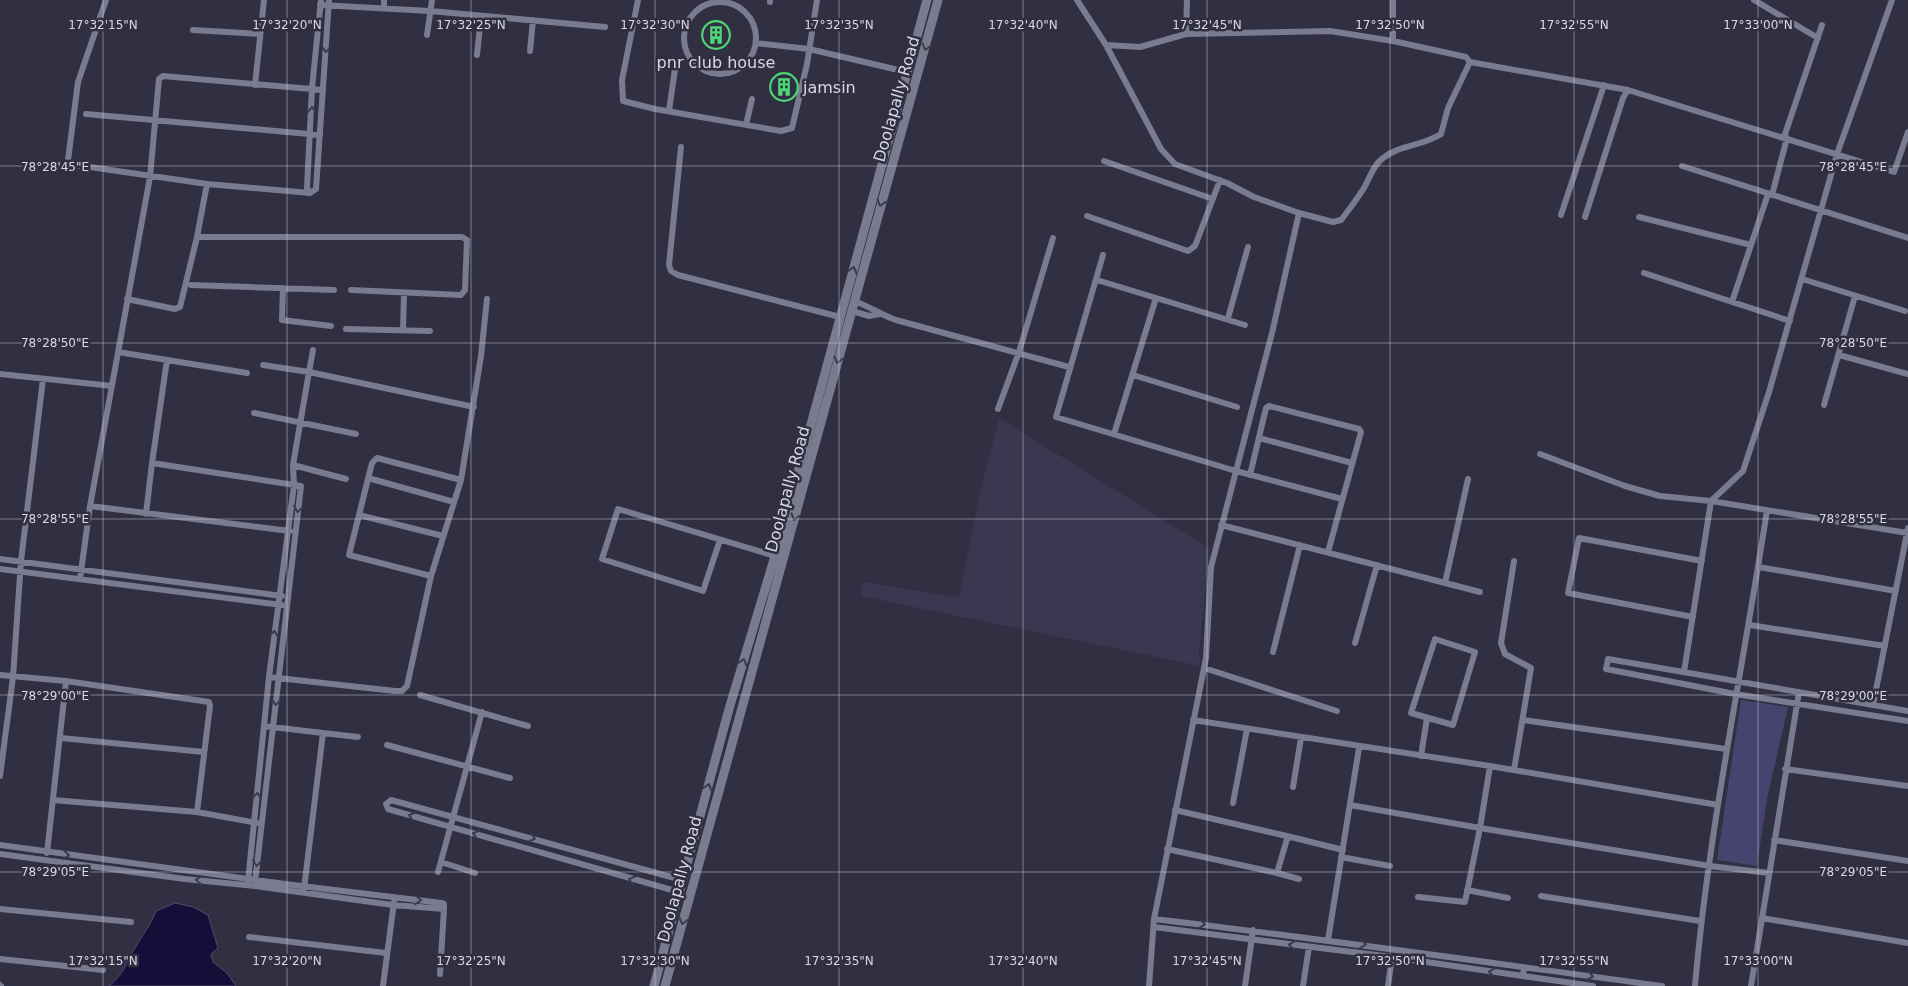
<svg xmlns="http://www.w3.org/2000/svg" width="1908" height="986" font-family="'DejaVu Sans',sans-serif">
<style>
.built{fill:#393850}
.green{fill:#47436f}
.water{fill:#160e38;stroke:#504b6c}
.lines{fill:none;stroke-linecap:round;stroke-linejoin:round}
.street{stroke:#7b7b90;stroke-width:6}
.secondary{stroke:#7b7b90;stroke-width:9}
.oneway{stroke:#3b3b4e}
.ticks{fill:none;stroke:#d9d9e4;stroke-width:1;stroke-opacity:0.45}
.labels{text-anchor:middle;stroke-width:5;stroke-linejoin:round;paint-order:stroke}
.poi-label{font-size:16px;fill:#d9d9e4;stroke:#303042}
.street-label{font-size:16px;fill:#d9d9e4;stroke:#303042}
.ticks-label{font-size:12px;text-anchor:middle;fill:#d9d9e4;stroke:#303042;stroke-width:5;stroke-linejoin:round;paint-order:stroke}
</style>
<rect width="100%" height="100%" fill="#303042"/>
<path class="built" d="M999 418 1210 549 1199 650 1200 666 861 596 863 582 959 597 980 493Z"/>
<path class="green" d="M1741 700 1788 707 1767 799 1757 866 1717 860Z"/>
<path class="water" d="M175 903 193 907 208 915 218 948 211 954 213 962 227 973 236 986H109C125 973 125 964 135 948 143 934 150 926 156 911Z"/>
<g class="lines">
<path class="street" d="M106 0 78 82 68 160 69 164 207 184 310 193 316 189 329 0
M638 0 622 80 623 101 655 109 781 131 792 128 807 64 817 0
M1077 0 1106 45 1161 149 1175 164 1227 183 1254 197 1299 213 1333 222 1341 220C1349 210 1357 199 1364 188 1370 178 1373 165 1383 158 1399 145 1423 146 1441 134L1448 108 1470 62
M1754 0 1818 38
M684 38a36 36 0 1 1 72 0a36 36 0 1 1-72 0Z
M770 2V0
M320 5 430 11 605 27
M384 9V0
M193 30 260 34
M1186 34 1187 0
M427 35 432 0
M1393 41V0
M756 43 809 49 907 72
M1106 45 1140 47 1186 34 1330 31 1393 41 1466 57 1470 62 1628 90 1894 172 1908 132
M530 51 533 20
M477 55 481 16
M255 85 264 0
M669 111 675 69
M86 114 320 135
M746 125 752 99
M1784 137 1822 25
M681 147 669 265 671 271 678 275 840 317
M1104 161 1213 199
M1682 166 1908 238
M310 193 307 188 312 88 321 0
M1772 195 1787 138
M1561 215 1604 85
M1087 216 1188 251 1195 246 1220 180
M1585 217 1623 98 1628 90
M1639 217 1751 245
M197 237H462L467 240 465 290 461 295 351 290
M1103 255 1056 417 1236 471 1342 499
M1644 273 1790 321
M1802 279 1905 311
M1097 280 1245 325
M191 285 334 290
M283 288 282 320 331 326
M127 299 175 309 180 307 197 237 207 184
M854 301C869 306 881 315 896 320L1069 367
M1732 302 1768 194
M852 311 869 316 880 314
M1228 318 1248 247
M346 329 430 331
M403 330 404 294
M118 352 247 373
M1839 355 1908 374
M167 360 152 463 301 486 255 882
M263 365 309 372 313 350
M0 374 112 386
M1133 375 1237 407
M1824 405 1855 296
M998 409 1019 352 1053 238
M254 413 356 434
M1114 434 1156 298
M1259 438 1352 463
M1540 454 1625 486 1660 496 1711 501 1908 533
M293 465 346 479
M1250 475 1266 408 1269 406 1359 429 1361 432 1328 552
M368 478 454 502
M90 506 290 531
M146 514 152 463
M359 515 372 463 377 458 461 480
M1221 525 1480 592
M720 540 703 591 602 559 618 509 775 556
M0 559 282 596
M1514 561 1501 643 1505 654 1531 668 1514 770
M1759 567 1896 591
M0 569 282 605
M431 576 349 555 359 515 443 536
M80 579 90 506 150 177 159 79 163 76 323 90
M1445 583 1468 479
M1693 617 1568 593 1579 538 1702 561
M1750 625 1885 646
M1435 639 1475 652 1453 725 1411 713Z
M1355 643 1377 565
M1273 652 1300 545
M1204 668 1337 711
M1684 672 1711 501 1743 471 1769 392 1837 154 1892 0
M0 675 66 681 209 702 210 706 197 812
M269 677 395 691H402L407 686 431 576 461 480 481 356 487 299
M420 695 528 726
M1873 705 1908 528
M1908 711 1608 659 1606 669 1735 694 1908 721
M1193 720 1490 766 1718 805
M1523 720 1726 749
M264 726 323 733 304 889
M323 733 358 737
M61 738 204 752
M387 745 510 778
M1421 756 1427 718
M1785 769 1908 786
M0 776 13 677 21 561 43 379
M1293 787 1301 738
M53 800 197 812 257 823
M1233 803 1247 729
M1350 805 1480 828 1490 766
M1175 810 1291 837
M1774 840 1908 861
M0 845 285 884 442 903 444 904V909L393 905 255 886 185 879 0 854
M1167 849 1277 873 1287 839 1291 837 1343 850
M47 853 66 681
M1341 857 1390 866
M441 862 475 873
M438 872 482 712
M1277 873 1299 879
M248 881 269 677 294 485 293 465 309 372 474 407
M1467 890 1508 898
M679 892 388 809 386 804 391 800 682 880
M1541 896 1700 921
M1418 897 1465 902 1480 828 1710 866 1769 873
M0 909 131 922
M1762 918 1908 943
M1154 919C1323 939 1492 963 1662 986
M1154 927 1392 957 1523 976
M249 937 386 953
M1328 940 1359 748
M0 959 103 970
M1524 967 1523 976 1593 986
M440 974 444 909
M0 985 1 986
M383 986 394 902
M1149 986 1154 919 1206 658 1211 567 1272 333 1299 213
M1245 986 1253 930
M1303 986 1309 947
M1388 986 1392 957
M1695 986C1709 826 1743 669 1767 510
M1751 986 1799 692"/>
<path class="secondary" d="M654 986 729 709 775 556 927 0
M665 986 938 0"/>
</g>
<defs><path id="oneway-chevron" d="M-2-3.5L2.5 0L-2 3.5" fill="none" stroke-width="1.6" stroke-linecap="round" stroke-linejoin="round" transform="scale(1.25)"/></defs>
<g class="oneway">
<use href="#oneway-chevron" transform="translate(926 47) rotate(105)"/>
<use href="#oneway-chevron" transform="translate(326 49) rotate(94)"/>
<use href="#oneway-chevron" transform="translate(312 110) rotate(-89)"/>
<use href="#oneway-chevron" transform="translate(881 203) rotate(106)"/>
<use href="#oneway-chevron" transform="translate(853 270) rotate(-74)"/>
<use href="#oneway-chevron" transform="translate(838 360) rotate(106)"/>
<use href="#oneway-chevron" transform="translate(298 509) rotate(98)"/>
<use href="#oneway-chevron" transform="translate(795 517) rotate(106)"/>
<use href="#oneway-chevron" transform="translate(274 634) rotate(-83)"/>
<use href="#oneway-chevron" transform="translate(743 662) rotate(-73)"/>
<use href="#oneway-chevron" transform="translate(276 702) rotate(97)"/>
<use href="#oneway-chevron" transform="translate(708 787) rotate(-74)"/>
<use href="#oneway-chevron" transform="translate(257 796) rotate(-84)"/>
<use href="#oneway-chevron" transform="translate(412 816) rotate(-164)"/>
<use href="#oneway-chevron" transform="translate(476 834) rotate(-163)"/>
<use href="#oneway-chevron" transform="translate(532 838) rotate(16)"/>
<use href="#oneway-chevron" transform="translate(66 855) rotate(7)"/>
<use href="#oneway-chevron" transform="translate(257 863) rotate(96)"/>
<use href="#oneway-chevron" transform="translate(199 880) rotate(-175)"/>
<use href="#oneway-chevron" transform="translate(632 880) rotate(-165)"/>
<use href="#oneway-chevron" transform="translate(418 900) rotate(5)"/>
<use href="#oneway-chevron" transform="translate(683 921) rotate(105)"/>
<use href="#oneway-chevron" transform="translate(1202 924) rotate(7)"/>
<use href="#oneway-chevron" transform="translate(1363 944) rotate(7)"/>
<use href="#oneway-chevron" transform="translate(1292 945) rotate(-173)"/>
<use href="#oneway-chevron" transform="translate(1492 972) rotate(-171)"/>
<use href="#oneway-chevron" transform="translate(1590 976) rotate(8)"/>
</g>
<path class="ticks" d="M103 0V986M287 0V986M471 0V986M655 0V986M839 0V986M1023 0V986M1207 0V986M1390 0V986M1574 0V986M1758 0V986M0 166H1908M0 343H1908M0 519H1908M0 695H1908M0 872H1908"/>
<defs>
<symbol id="building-ring" viewBox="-11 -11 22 22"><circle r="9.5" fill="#303042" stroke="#4ed675" stroke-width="1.5"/><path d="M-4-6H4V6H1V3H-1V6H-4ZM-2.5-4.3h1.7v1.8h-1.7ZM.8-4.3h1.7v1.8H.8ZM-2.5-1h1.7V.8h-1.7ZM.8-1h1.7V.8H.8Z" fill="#4ed675"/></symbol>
</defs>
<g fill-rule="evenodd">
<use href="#building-ring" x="700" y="19" width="32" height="32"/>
<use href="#building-ring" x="768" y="71" width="32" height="32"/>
</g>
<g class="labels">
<g class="poi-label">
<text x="716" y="68">pnr club house</text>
<text x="803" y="93" text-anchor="start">jamsin</text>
</g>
<g class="street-label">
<text transform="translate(896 99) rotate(-74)" y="6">Doolapally Road</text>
<text transform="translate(787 489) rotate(-75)" y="6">Doolapally Road</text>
<text transform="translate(679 879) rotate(-75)" y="6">Doolapally Road</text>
</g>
</g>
<g class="ticks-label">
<text x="103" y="29">17°32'15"N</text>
<text x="287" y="29">17°32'20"N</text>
<text x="471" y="29">17°32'25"N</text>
<text x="655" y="29">17°32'30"N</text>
<text x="839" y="29">17°32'35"N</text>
<text x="1023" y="29">17°32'40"N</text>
<text x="1207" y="29">17°32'45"N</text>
<text x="1390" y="29">17°32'50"N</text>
<text x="1574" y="29">17°32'55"N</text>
<text x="1758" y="29">17°33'00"N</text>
<text x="1853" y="171">78°28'45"E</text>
<text x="55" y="171">78°28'45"E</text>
<text x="1853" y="347">78°28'50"E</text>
<text x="55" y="347">78°28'50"E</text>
<text x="1853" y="523">78°28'55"E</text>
<text x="55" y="523">78°28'55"E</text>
<text x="1853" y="700">78°29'00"E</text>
<text x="55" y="700">78°29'00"E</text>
<text x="1853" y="876">78°29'05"E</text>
<text x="55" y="876">78°29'05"E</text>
<text x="103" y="965">17°32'15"N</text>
<text x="287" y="965">17°32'20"N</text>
<text x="471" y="965">17°32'25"N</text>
<text x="655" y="965">17°32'30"N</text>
<text x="839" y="965">17°32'35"N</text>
<text x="1023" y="965">17°32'40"N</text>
<text x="1207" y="965">17°32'45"N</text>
<text x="1390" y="965">17°32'50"N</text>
<text x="1574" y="965">17°32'55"N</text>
<text x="1758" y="965">17°33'00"N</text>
</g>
</svg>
